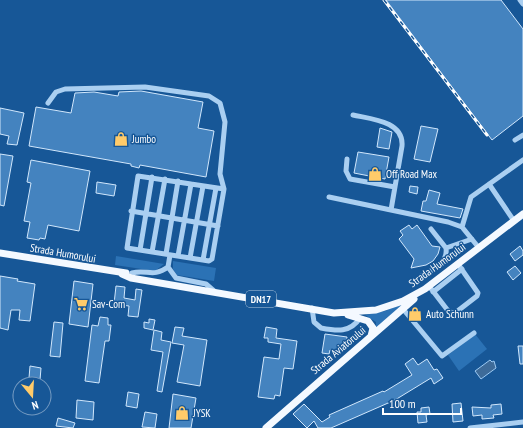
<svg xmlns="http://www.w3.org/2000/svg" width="523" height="428" font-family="'PT Sans Narrow',sans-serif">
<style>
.green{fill:#2b72b5}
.water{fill:#3e6b99;stroke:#9dcaf3}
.building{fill:#4483bf;stroke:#d1e7fc}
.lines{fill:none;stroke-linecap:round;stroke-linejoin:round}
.minor{stroke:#aacff1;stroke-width:5}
.major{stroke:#f4f9ff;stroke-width:7}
.rail-casing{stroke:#fff;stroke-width:3}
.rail{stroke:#175797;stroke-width:1.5;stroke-dasharray:4.5;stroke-linecap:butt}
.labels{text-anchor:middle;stroke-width:3;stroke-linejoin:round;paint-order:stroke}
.shield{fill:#175797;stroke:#b9cde0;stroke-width:1}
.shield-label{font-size:10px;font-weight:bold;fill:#fff}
.poi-label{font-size:11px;fill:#fff;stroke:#175797;text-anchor:start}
.street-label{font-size:11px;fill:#fff;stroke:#175797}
</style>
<rect width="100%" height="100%" fill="#175797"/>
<path class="green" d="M116 256 164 264 155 271 115 265Z
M173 261 216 268 214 281 177 275 173 269Z
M403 304 376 330V322L365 315 385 311Z
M475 334 487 349 459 371 448 355Z"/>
<path class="water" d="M490 360 492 362 494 361 496 368 481 379 475 371Z"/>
<path class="building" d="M386 0H501L523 29V116L492 140Z
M141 91 203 102 198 128 214 131 206 177 140 165 139 168 131 166V164L29 146 36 107 71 113 75 93 94 92 118 96 119 92Z
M0 108 24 113 17 145 7 144 9 136 0 134Z
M421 126 438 129 430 162 414 159Z
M380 128 392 132 389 149 377 147Z
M358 152 389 157 385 179 354 173Z
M0 154 13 156 4 206 0 205Z
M31 160 90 171 79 231 48 225 45 239 40 238 39 240 27 238 30 222 24 221 31 183 27 182Z
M97 182 116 185 114 196 96 193Z
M410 186 418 187 417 194 409 192Z
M429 190 440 193 437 204 463 209 460 218 421 211 423 201H426Z
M409 225 412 229 417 225 432 246 440 247 438 254 433 261 426 265 411 268 414 259 399 239 403 235 400 231Z
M520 246 523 251V255L515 261 510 254Z
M515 266 521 273 513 280 507 272Z
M0 276 18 279 17 281 35 284 30 321 19 320 20 310H11L8 330 0 328Z
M74 281 93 284 88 327 69 324Z
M116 286 125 287 124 298 135 300 136 289 142 290 138 317 128 316 129 306 114 304Z
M100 317 108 318V325H111L109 341H105L99 383 85 381 92 325 98 326Z
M149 319 155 320 153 330 144 328V322L149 323Z
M54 322 63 323 60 357 50 356Z
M175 327 184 328 182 336 207 340 200 386 177 382 184 345 172 343Z
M266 327 277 329 276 338 297 341 293 369 284 368 280 396 275 395 274 399 258 397 264 357 279 359 281 344 268 342V338H264Z
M154 330 162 332 161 340 171 342 162 392 157 391 163 352 151 350Z
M325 334 347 337 346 346 338 347V351L330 350 329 354 322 353Z
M518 346H523V364H520Z
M413 358 418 365 427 359 434 370 437 369 443 378 434 384 431 378 395 400 331 428H318L314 421 307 428 293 414 304 404 322 422 330 417 329 415 383 391 384 392 412 375 405 364Z
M30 366 41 368 40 380 29 378Z
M128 392 139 394 137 408 126 406Z
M173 394 196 398 191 428H169Z
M77 400 94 402 93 420 76 418Z
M461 403 463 421 453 422 452 404Z
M501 404 502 414 493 415 494 418 482 419V415L473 416 472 407 491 408V405Z
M429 407 430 414 426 415 427 422 418 423 417 412H421V408Z
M145 412 157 414 155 428 142 427Z
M58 418 75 423 73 428 56 426Z"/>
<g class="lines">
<path class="minor" d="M520 0 523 4
M48 103 56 92 65 89 145 87 209 96 220 103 225 122 220 174 224 189 212 259 209 261 127 248 138 176 224 189
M353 115C371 119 404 121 402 146L391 210
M515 140 523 135
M347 159 346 171 350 179 395 187
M489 184 514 221
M329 197 448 222 462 227 479 248
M131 211 218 226
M462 227 471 197 523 160
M446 248 472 239
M140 250 152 177
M152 252 165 179
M166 254 178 181
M178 256 191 184
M190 258 203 186
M203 260 216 188
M168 267 170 255
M132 273C147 269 153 278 168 267L176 278 206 284 214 291
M423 275C435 269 448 263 446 248L431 229
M429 286 449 312 455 313 477 296 478 293 458 264
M433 292 462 269
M312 308 314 322 321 328C337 331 350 333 360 318
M403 309 442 356 474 333
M470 428 523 422"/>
<path class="major" d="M0 253 126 273
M122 274 131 278 334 313 376 310 403 301 425 289 523 214
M348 315 368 321 373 328 371 336
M266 428 414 299"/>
<defs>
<path id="rail" d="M384 0 487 135"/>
</defs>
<use href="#rail" class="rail-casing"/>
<use href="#rail" class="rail"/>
</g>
<defs>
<symbol id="shop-bare" viewBox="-9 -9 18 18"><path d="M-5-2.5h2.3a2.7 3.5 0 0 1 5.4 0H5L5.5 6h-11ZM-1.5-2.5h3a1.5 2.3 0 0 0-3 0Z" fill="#ffcb6a" stroke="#175797" stroke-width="2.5" paint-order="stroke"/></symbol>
<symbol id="supermarket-bare" viewBox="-9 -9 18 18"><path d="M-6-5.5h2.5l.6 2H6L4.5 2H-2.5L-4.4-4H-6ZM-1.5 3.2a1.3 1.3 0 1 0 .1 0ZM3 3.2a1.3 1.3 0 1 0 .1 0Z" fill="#ffcb6a" stroke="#175797" stroke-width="2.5" paint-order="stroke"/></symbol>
</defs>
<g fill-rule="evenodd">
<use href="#shop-bare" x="111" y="129" width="20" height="20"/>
<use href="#shop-bare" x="365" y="164" width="20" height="20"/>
<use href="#supermarket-bare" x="71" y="294" width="20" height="20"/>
<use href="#shop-bare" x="405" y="304" width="20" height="20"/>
<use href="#shop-bare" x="172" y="403" width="20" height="20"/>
</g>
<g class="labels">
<rect class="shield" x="246" y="291" width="30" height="16" rx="3"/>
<g class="shield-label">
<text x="261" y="303">DN17</text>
</g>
<g class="poi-label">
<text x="132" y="143">Jumbo</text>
<text x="386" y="178">Off Road Max</text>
<text x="92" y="308">Sav-Com</text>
<text x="426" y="318">Auto Schunn</text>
<text x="193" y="417">JYSK</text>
</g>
<g class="street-label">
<text transform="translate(63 253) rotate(10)" y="4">Strada Humorului</text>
<text transform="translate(437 265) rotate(-36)" y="4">Strada Humorului</text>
<text transform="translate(338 350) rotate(-40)" y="4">Strada Aviatorului</text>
</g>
</g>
<g transform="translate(32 396) rotate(162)"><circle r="19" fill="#175797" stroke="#749ac1"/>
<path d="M0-3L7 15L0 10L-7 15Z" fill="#ffcb6a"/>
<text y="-6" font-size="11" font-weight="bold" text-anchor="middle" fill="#ffffff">N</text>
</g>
<path d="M383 408v6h78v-6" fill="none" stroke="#ffffff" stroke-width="2"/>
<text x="389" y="408" font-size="12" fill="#ffffff" stroke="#175797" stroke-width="3" paint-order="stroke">100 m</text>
</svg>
